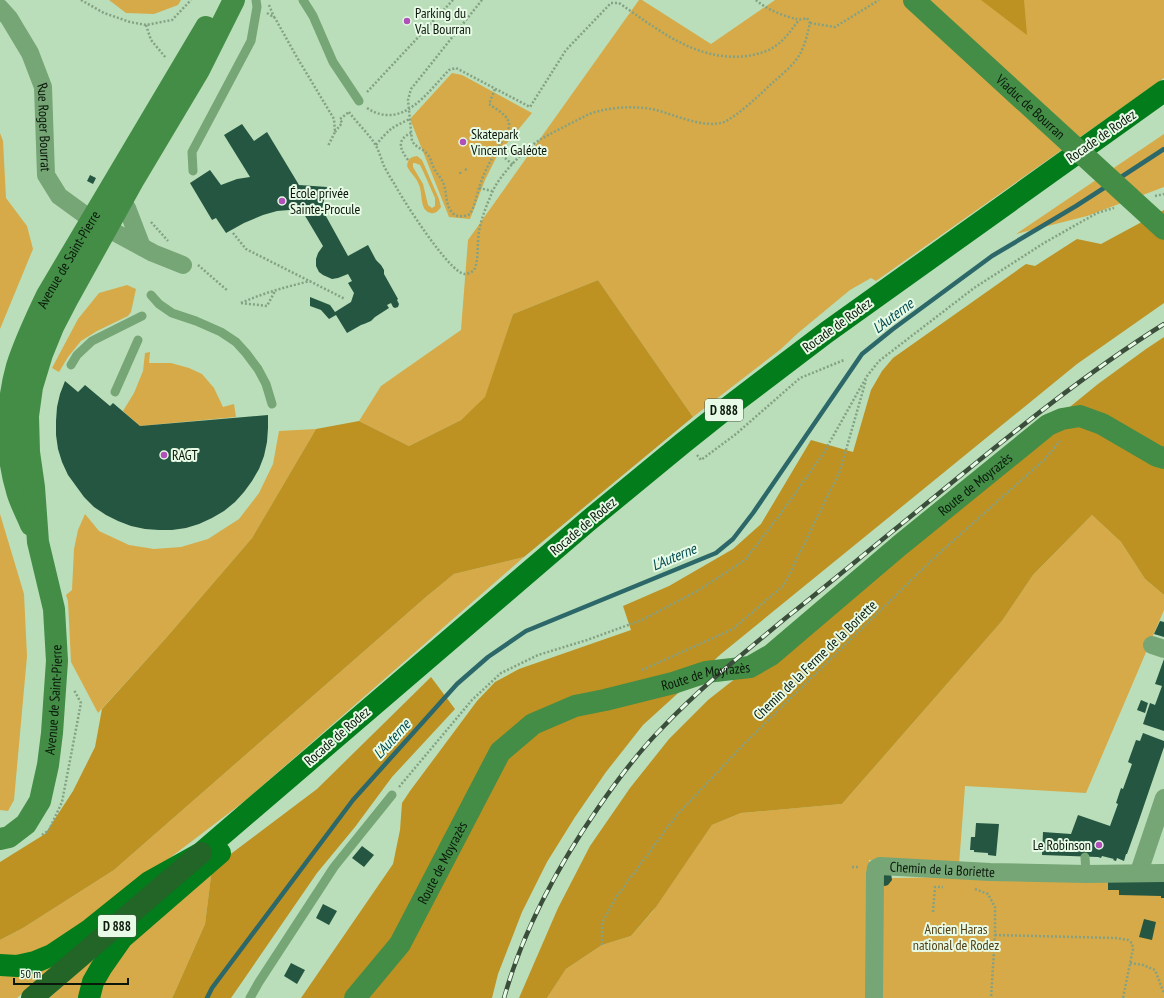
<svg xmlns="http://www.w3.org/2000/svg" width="1164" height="998" font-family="'PT Sans Narrow',sans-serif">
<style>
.green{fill:#d6aa48;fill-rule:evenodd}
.forest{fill:#be9123}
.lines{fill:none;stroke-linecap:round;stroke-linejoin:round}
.stream{stroke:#2c6869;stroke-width:4.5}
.building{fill:#245642}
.path{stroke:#84a183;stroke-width:2.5;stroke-dasharray:2 2;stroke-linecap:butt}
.lane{stroke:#76a576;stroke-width:9}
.street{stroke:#76a576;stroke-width:18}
.secondary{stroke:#438d46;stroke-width:22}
.primary{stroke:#037c1b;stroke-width:22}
.highway{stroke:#236427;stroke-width:22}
.rail-casing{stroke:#3b4e3b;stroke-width:4.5}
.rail{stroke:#e7fae6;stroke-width:3;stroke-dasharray:9;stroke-linecap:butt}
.secondary-bridge{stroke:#438d46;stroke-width:22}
.poi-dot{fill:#b050b8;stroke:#e7fae6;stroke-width:1.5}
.labels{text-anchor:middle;stroke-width:4;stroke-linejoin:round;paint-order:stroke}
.shield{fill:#e7fae6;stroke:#4c5b4c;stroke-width:1}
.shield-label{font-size:13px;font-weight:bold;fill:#0a170a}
.poi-label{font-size:14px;fill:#0a170a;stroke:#e7fae6;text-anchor:start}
.street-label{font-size:14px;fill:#0a170a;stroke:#e7fae6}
.park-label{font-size:14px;fill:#513f14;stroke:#e7fae6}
.water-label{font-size:15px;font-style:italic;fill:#034c52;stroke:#e7fae6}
</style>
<rect width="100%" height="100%" fill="#badeb9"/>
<path class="green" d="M109 0H181L178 5 154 14 126 13Z
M639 0H642L711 44 775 0H1164V78L876 281 871 278 850 290 798 333 781 349 693 417 598 280 513 314 486 397 461 420 409 446 359 421 381 386 461 330 468 240Z
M452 73 462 75 532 113 498 154 485 180 470 219 449 217 410 119Z
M0 133 3 141 6 198 27 226 33 249 0 329Z
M1164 134V187L1087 216 1016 234Z
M417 156 422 160 439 199 441 207C438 211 435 214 431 213 419 211 423 193 419 185 417 178 410 173 407 166 408 159 410 157 417 156ZM413 163H415L420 165 423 171 435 198V206L432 208 428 205 423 184 413 167Z
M127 285 136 289 131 312 128 316 97 331 81 341 68 357 59 372 52 368 78 319 99 293Z
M150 352 149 363H171L189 368 202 374 214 388 223 407 234 404 236 417 140 426 123 411 134 393 143 371 145 353Z
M316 429 252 538 166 638 98 713 71 662 68 601 66 595 72 590 74 549 78 530 85 514 99 531 129 545 154 549 181 547 208 539 239 519 259 493 273 464 279 431Z
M0 514 24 594 27 656 14 800 8 811 0 810Z
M1092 515 1121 542 1145 579 1164 595V610L1086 793 965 786 959 865 869 860V998H547L566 969 602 945 631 936 653 911 712 825 741 813 842 804 1002 621 1033 575Z
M524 557 246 800 154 870 67 935 43 948 28 954 6 956 0 955V940L23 928 114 870 426 597 454 574Z
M212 868 205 924 174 994 172 998H98L103 980 123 950Z
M891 874 892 878 957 877 1164 883V998H880L878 875Z
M93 959 95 960 83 998H49Z
M58 963 17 998H0V971Z"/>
<path class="forest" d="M981 0H1024L1027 35Z
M1164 210V303L1077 364 721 654 643 725 606 772 575 817 547 862 522 912 498 974 492 998H301L393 864 400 830 402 803 410 791 477 701 495 682 519 669 631 630 623 606 669 586 733 549 761 524 811 440 853 452 871 390 882 371 893 358 1026 264 1035 266 1077 239 1101 244Z
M598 280 693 417 524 557 454 574 426 597 114 870 23 928 0 940V862L45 834 73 791 95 747 102 709 166 638 252 538 316 429 359 421 409 446 461 420 485 397 513 314Z
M1164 337V595L1145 579 1121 542 1092 515 1033 575 1002 621 842 804 741 813 712 825 656 907 631 936 602 945 566 969 547 998H519L558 908 590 846 630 788 669 739 708 700 750 667 1098 384 1146 349Z
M431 677 455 709 392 777 355 827 317 873 231 998H172L174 994 205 924 212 868 317 789Z"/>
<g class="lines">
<path class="stream" d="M1118 179 1164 149
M207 998 212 988 353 800 457 684 488 657 526 631 716 553 733 539 753 513 862 354 893 329 992 256 1076 206 1107 186"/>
</g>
<path class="building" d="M242 124 254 141 267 132 299 185 327 187 322 209 348 256 368 245 376 260 381 265 384 270V274L398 299 397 300 399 304 398 307 395 308 393 307 391 303 387 305 389 308 375 317 371 321 364 324 361 325 347 333 336 315 329 319 321 310 310 306V297L330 305 335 312 351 302 354 293 348 283 352 281 348 274 338 278 332 279 323 275 319 272 316 266V259L318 253 323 246 301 209 277 211 263 215 244 223 226 233 216 218 212 220 190 183 210 170 221 185 237 179 250 177 224 135Z
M90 175 96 178 93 184 87 181Z
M65 381 78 392 85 385 110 406 113 403 140 426 268 415V428L267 442 264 456 259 469 252 481 244 492 235 502 224 511 212 518 199 524 186 528 172 530H159L145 529 131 526 118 521 106 515 94 507 84 497 68 475 62 462 58 449 56 435V421L57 407 60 394Z
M1160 621 1164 622V637L1154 634Z
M1164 659V731L1143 724 1150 703 1155 705 1162 686 1155 684Z
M1141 700 1148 703 1145 713 1137 710Z
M1143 733 1164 741V747L1138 823 1127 854H1126L1124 861 1117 858 1116 861 1113 860 1114 859 1102 856 1101 858 1098 857 1042 855 1043 832 1071 834 1078 815 1110 826 1118 804 1116 803 1121 788 1123 789 1132 764 1128 762 1136 740 1140 741Z
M976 823 999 824 996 856 988 855V853L974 852V850H970L971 837H975Z
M362 846 374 855 364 867 352 858Z
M881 872 891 874 892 880 888 885 885 886 881 885Z
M1108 880 1164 882V898H1161V896L1119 895V890H1108Z
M323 904 337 911 329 925 316 918Z
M1144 919 1156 922 1152 940 1139 937Z
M291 963 305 970 297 984 284 976Z"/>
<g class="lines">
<path class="path" d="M81 0 104 13 130 22 146 25 172 20 191 0
M482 0 411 89 408 100 412 141C417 149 423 148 428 155 431 158 431 162 433 166 435 172 440 176 443 182 447 191 445 203 451 211 456 218 463 217 470 214 475 206 476 197 479 188 483 175 489 163 496 151 500 143 508 136 509 126 510 116 497 110 489 104L495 89
M269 5 274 17
M267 13 275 18 295 54 334 119 335 132 328 146
M810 23 835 27 879 0
M146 25 151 40 166 58
M367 92 453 0
M367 108C402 131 427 93 449 70L456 68 530 107 566 50 611 3H619C659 30 696 62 748 56 757 54 767 52 774 47 785 40 791 30 799 20
M349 112C357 123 368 133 375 144 378 149 380 155 382 161 385 169 390 177 395 185 403 200 450 274 465 274 468 274 472 272 474 270 479 261 477 242 479 232 481 219 486 207 491 195 498 176 524 150 541 139 555 131 570 124 585 116 603 107 636 105 656 110 675 115 705 129 724 122 736 117 760 95 770 85 781 75 796 64 802 50 806 41 808 32 810 23L807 18C804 19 800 20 797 19 785 17 764 8 756 0
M335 132 342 123 340 119 349 112
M376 145C388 130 392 127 410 119
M496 150 513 165
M408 160C400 149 396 140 411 133
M465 169 468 171
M460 172 461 175
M479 188 492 191
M1155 196 1164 194
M151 222 168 241
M233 233 246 249 345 299
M198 265 228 291
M241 303C263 293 286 287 310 281
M241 303 267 306 275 291
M697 455 701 460 736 434 800 378 844 360
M642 670 733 629 784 585 840 471 866 380
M399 787 472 700 501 673 538 655 587 640 642 620 699 590 745 560 782 512 823 454 867 376 879 361 974 288 1044 243 1097 213 1114 208
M42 835 49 830 62 802 81 703 74 690
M852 867H860
M975 889 988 894 995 907V935L991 998
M933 912 935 887H943
M995 935 1116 938 1128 940 1132 943 1133 949 1123 998
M602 945V923L617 896 676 816 744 744 935 557 1045 459 1060 441
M1130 963 1143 965 1155 970 1164 993"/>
<path class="lane" d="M303 0 313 16 333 62 359 101
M193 171 192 152 251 41 257 7 256 0
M151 295 159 304 172 313 196 321 221 332 236 342 246 353 258 369 266 384 272 404
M71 365 77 355 92 341 142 316
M115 392 138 340
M1085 857 1086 874
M250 998 259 982 334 867 392 795"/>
<g class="street">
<path id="s1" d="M0 8 9 18 30 53 43 87 46 175 59 196 92 220 153 253 183 265"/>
<path d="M110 199 127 208 142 247"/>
<path d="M1152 645 1164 649"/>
<path d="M1139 872 1164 798"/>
<path id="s2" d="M874 998 875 874 876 868 880 866 990 872 1086 874 1164 873"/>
</g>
<g class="secondary">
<path id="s3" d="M31 525C26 513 20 502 17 491 5 452 6 405 17 366 25 341 36 318 47 295L206 27"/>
<path id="s4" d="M0 839 9 837 26 824 40 801 48 765 52 733 57 661 54 609 38 542 34 487 29 452 28 416 32 387 42 354 53 327 67 300 134 179 199 70 234 0"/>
<path id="s5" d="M355 998 400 944 500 752 533 724 575 706 605 700 673 683 706 672 750 667 771 655 899 546 1048 425 1062 419 1080 416 1102 424 1157 456 1164 458"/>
</g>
<path class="primary" d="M0 965 17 966 35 962 52 955 88 931 149 882 201 853 587 522 683 443 727 408 827 332 1164 91
M89 998 93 982 101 968 122 938 220 853"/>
<path class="highway" d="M32 998 201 853"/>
<defs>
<path id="rail" d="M504 998C523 930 558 866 598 808 618 779 639 751 664 726 702 686 745 652 787 617 825 587 862 556 899 526 985 456 1070 383 1164 324"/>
</defs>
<use href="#rail" class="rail-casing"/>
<use href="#rail" class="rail"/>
<path class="secondary-bridge" id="s6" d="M914 0 1164 229"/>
</g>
<g class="poi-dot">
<circle cx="407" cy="21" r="4"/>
<circle cx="463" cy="142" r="4"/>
<circle cx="282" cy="201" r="4"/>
<circle cx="164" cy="455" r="4"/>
<circle cx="1099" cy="845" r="4"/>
</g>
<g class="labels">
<g class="shield">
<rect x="705" y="399" width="38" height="22" rx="3"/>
<rect x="98" y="915" width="38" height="22" rx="3"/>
</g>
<g class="shield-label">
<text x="724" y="415">D 888</text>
<text x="117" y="931">D 888</text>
</g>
<g class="poi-label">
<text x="415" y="18">Parking du<tspan x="415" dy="16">Val Bourran</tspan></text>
<text x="471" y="139">Skatepark<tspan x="471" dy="16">Vincent Galéote</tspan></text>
<text x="290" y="198">École privée<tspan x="290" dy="16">Sainte-Procule</tspan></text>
<text x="172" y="460">RAGT</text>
<text x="1091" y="850" text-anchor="end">Le Robinson</text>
</g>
<g class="street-label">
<text dy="5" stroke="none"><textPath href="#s6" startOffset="158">Viaduc de Bourran</textPath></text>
<text dy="5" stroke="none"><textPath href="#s1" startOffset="131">Rue Roger Bourrat</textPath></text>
<text transform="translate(1101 136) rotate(-35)" y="5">Rocade de Rodez</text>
<text dy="5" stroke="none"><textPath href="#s3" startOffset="282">Avenue de Saint-Pierre</textPath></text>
<text transform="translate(837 325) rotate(-36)" y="5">Rocade de Rodez</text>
<text dy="5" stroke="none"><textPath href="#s5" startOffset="846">Route de Moyrazès</textPath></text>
<text transform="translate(583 526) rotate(-40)" y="5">Rocade de Rodez</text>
<text transform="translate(815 660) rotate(-44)" y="5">Chemin de la Ferme de la Boriette</text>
<text dy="5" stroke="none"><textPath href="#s5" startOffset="510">Route de Moyrazès</textPath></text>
<text dy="5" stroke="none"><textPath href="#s4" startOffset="160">Avenue de Saint-Pierre</textPath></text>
<text transform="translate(337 736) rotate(-41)" y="5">Rocade de Rodez</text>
<text dy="5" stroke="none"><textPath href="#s5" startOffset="162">Route de Moyrazès</textPath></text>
<text dy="5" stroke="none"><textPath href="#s2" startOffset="197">Chemin de la Boriette</textPath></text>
</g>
<g class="park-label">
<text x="956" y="934">Ancien Haras<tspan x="956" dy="16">national de Rodez</tspan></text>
</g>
<g class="water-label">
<text transform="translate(893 316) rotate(-37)" y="5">L'Auterne</text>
<text transform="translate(674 557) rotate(-23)" y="5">L'Auterne</text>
<text transform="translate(392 739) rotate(-48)" y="5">L'Auterne</text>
</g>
</g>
<path d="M14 978v6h114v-6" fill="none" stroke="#0a170a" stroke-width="2"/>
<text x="20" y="978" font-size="12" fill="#0a170a" stroke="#e7fae6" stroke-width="3" paint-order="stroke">50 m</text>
</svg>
